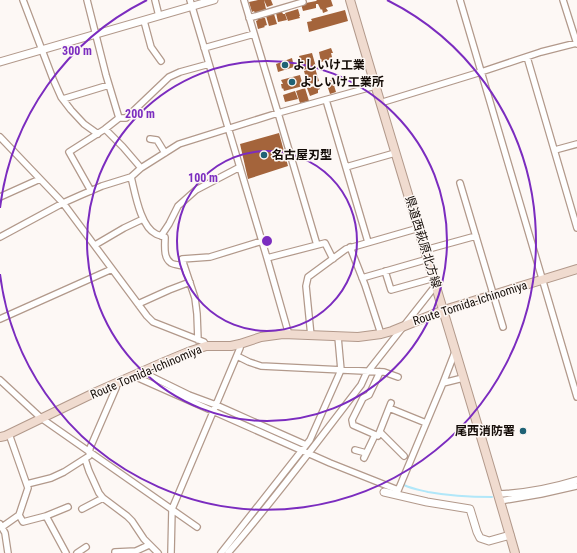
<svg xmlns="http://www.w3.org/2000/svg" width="577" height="553" font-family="'Roboto Condensed','Noto Sans JP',sans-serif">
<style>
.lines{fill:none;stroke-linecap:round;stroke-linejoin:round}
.stream{stroke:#b1e7f9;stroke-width:2}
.building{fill:#a4643b}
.minor-casing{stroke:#b2998b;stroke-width:8}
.tertiary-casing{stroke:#b2998b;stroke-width:9}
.secondary-casing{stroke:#b2998b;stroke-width:10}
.minor{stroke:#fff;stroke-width:5.5}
.tertiary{stroke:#fff;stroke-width:7}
.secondary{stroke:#f0dbcf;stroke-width:8}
.ring{fill:none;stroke:#7b2cbf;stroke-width:2}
.poi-dot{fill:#1f6275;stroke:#fdf8f5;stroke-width:1.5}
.labels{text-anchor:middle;stroke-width:3;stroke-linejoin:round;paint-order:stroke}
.poi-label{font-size:12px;font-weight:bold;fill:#130b06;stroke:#fdf8f5;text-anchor:start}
.street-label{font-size:12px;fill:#130b06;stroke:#fdf8f5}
.centre{fill:#7b2cbf;stroke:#fdf8f5;stroke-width:2}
.ring-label{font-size:12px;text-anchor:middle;font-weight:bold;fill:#7b2cbf;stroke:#fdf8f5;stroke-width:3;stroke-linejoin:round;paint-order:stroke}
</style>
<rect width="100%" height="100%" fill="#fdf8f5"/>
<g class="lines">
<path class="stream" d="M404 485C412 489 420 490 428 492 450 496 470 497 492 497
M508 497 515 496"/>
</g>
<path class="building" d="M258 0H264L266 9 255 13 254 11 252 12 249 2Z
M264 0H271L273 5 267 7Z
M317 0H331L333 6 326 8 328 11 323 13 322 9 321 10 318 4H316V8L303 11 301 4 316 1Z
M298 9 300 16H299L300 18 288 21 285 13Z
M345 10 348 21 309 32 307 22 312 21 311 19Z
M279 12H282L283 14H285L287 20 278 22 276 13Z
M274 14 277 24 269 26 266 16Z
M263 18H265L267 25 264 26 265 27 258 29 256 21 258 20 257 19Z
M331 48 333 53H331L332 57 331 58V59L321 62 319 52Z
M312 53 316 67 303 70 299 56Z
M292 58 294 67 278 72 276 64Z
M315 68 319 81 308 85 304 71Z
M300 75 303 86 284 91 283 88 282 89 281 84H283L281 80Z
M334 79 335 82H333L336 92 330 94 326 82Z
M319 85 320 89 318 90V93L310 96 307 88Z
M305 88 309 101 300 103 296 91Z
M295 91 298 99 285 102 283 95Z
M279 133 288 166 248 179 240 144Z"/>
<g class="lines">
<defs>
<path id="minor" d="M23 0 53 79 61 97 71 110 84 124 98 134
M87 0 106 75 119 118 105 129 69 152 91 191
M155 0 159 16
M190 0 267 258 289 335
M244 0 278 113 317 245
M460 0 577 397
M563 0 577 44
M249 18 303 2
M144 21 151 47 161 61
M204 48 254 34
M527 57 577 228
M63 99 109 85
M326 100 368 242
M380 103 481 72 541 52 577 43
M119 118H126L169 77 180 72 209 64
M105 129 123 147 141 168
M0 137 63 203 147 316 153 322 204 342 206 346
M150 139 157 140 165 153
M555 150 577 144
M346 167 395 153
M131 177C135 192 140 226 156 234 158 235 162 236 165 237 165 245 163 258 171 263 174 265 180 265 184 266
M460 183 503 327
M0 197 40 179
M161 236 169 224 178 206 196 190 240 167
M0 237 63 203 81 195 102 186 131 177 141 168 179 144 278 113 375 86
M95 245 124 228 143 219
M350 247 365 285 381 334
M425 250 476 236
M267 258 325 243 333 259
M385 271 391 290 434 278
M362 278 428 259
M138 304 169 290 190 282
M0 319 112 269
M311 336 306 286 308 277 346 249 419 228
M198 340 197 314 195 298 182 259 210 257 262 241
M237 356 249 362 261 366 384 372 398 377
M142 372 189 395 216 405 306 445
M380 372 369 395 363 398 352 420 353 425 378 436 391 403
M134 376 330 463 398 490
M0 380 41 418 197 527
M443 383 455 352
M389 408 426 423
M380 432 404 456
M355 450 366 453
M364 458 375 435
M85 459 89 471 99 493 103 498 127 516 132 521 144 539 158 553
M27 484 51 478 64 472 89 456 90 448 116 388 117 383
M397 493 443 383 463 378
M498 494C525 493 551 488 577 480
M500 501 541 494 577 486
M82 509 103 498
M19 515 23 522 46 516 66 553
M46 516 68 507
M0 524 5 533 8 553
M2 527 19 515 28 488 9 434
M115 552 136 551 149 545
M77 553 86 547
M171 553 172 509 240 348V344
M221 553 310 440 341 370 338 337
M228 553C275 499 317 442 361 385L366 374 436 285"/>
<path id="tertiary" d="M0 62 214 0
M384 492 427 502 470 509 477 532 480 538 489 541 510 535"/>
<path id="secondary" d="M350 0C404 185 462 368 515 553
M0 437 5 436 96 392 164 362 188 352 206 346H231L240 344 261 337 283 334 358 337 381 334 392 331 444 310 577 269"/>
</defs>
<use href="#minor" class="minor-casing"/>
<use href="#tertiary" class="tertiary-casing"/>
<use href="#secondary" class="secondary-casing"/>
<use href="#minor" class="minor"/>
<use href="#tertiary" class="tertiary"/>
<use href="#secondary" class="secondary"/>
</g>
<g class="ring">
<circle cx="267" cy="241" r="90"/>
<circle cx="267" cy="241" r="180"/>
<path d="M0 208A269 269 0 0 1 147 0M387 0A269 269 0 1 1 0 274"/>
</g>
<g class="poi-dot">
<circle cx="285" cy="65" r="4"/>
<circle cx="292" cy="82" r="4"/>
<circle cx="264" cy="155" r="4"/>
<circle cx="523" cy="431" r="4"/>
</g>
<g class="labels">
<g class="poi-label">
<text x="293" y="69">よしいけ工業</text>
<text x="300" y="86">よしいけ工業所</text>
<text x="272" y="159">名古屋刃型</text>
<text x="515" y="435" text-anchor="end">尾西消防署</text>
</g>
<g class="street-label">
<text transform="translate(423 242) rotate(73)" y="4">県道西萩原北方線</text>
<text transform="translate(470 303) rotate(-18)" y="4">Route Tomida-Ichinomiya</text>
<text transform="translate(146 372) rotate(-23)" y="4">Route Tomida-Ichinomiya</text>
</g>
</g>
<circle cx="267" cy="241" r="6" class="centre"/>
<g class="ring-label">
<text x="77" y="55">300 m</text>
<text x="140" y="118">200 m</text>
<text x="203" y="182">100 m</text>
</g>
</svg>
